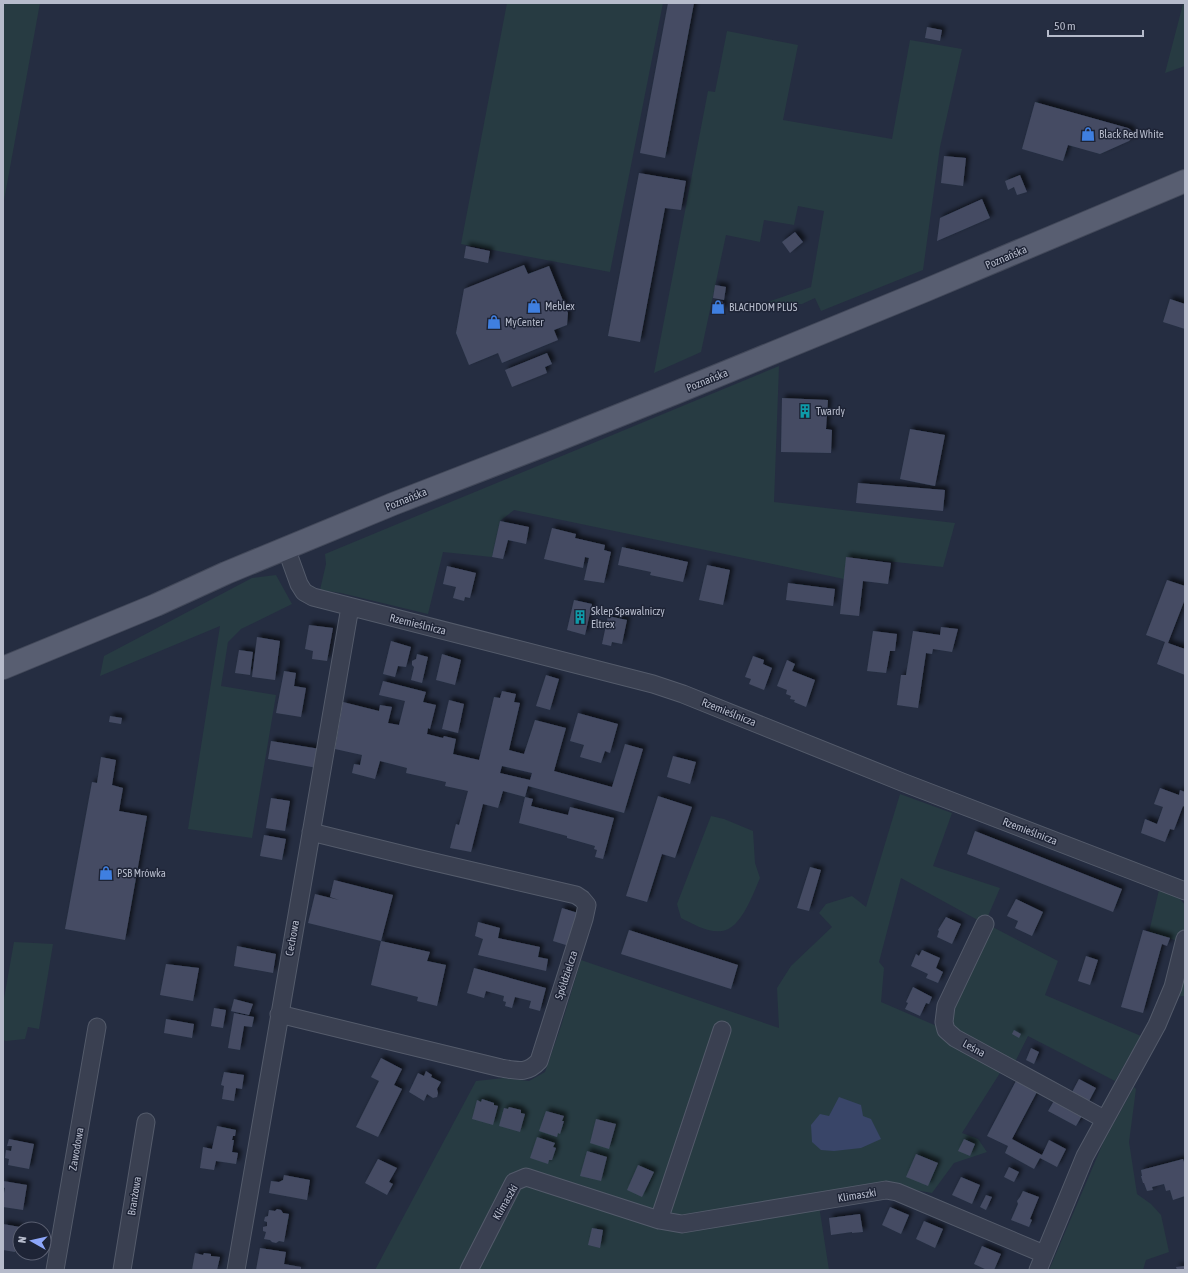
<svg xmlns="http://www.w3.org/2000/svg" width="1188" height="1273" font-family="'Asap Condensed',sans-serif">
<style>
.green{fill:#273b42;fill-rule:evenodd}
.water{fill:#394568}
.building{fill:#444c63;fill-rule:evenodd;filter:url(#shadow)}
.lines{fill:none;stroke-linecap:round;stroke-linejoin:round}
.minor-casing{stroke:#545b6b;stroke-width:19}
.major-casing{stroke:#43495a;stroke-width:24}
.minor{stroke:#3a4051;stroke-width:17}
.major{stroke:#585e71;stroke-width:22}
.labels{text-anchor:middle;stroke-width:3;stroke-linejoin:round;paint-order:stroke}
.poi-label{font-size:11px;fill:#b6bbcb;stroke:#1e2436;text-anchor:start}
.street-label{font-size:11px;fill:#b6bbcb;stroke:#1e2436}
</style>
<defs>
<filter id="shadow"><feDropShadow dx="3.5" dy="-3.5" stdDeviation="2" flood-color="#0009"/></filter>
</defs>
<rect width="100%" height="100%" fill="#252d41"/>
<path class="green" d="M3 3H40L3 206Z
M507 3H663L610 272 461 244Z
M1183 4 1185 5V66L1165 73Z
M727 31 798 45 783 120 892 139 910 40 962 49 940 147 923 270 821 311 815 298 802 304 759 305 811 287 824 211 798 206 794 225 764 220 760 242 726 235 701 352 654 373 708 91 715 92Z
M779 366 774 502 955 523 943 567 847 557 844 579 514 510 500 521 492 557 443 552 428 614 341 593 320 590 326 564 325 554Z
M276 575 292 604 241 629 228 642 221 686 276 695 252 838 188 829 220 626 100 676 104 656 252 578Z
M900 794 952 813 933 866 1000 888 985 923 1058 961 1045 995 1141 1036 1115 1081 1028 1036 1012 1068 1005 1065 962 1133 978 1139 987 1152 954 1163 932 1193 903 1188 870 1186 817 1193 829 1270H375L476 1081 504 1078 529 1081 545 1072 561 1026 581 960 779 1028 777 988 791 966 832 927 819 913 826 904 852 896 866 907ZM901 878 985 924 946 1030 881 1002 884 968 879 962Z
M711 816 724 819 753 831 755 863 760 878C753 894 741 929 722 931 708 933 693 924 681 918L677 904Z
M1159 890 1180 899 1185 905V996L1169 997 1184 943 1149 932Z
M14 942 53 944 39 1029 28 1027 25 1039 6 1041 3 1040V1004Z
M1134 1087 1136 1089 1129 1142 1137 1194 1151 1204 1161 1215 1169 1252 1146 1260 1143 1270H1049L1103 1143Z"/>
<path class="water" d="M839 1097 861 1105 863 1116 871 1119 881 1139 861 1148 834 1151 821 1150 812 1142 811 1125 820 1114 829 1116Z"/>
<path class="building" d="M668 3H694L665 158 640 153Z
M927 27 942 30 940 41 925 38Z
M1035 102 1128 128 1131 130 1133 134 1132 138 1129 141 1100 154 1068 145 1063 161 1022 149Z
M944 156 966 158 963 186 941 183Z
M639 173 686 181 681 210 665 208 640 342 608 336Z
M1020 175 1027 192 1017 195 1014 187 1008 190 1005 181Z
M982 199 990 218 937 241 940 218Z
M795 232 803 242 790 253 782 242Z
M466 246 490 251 488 263 464 258Z
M524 265 528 274 549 266 568 313 567 325 554 330 558 340 502 363 498 353 469 365 456 333 464 289Z
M715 285 726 287 724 300 713 298Z
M1170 299 1185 304V329L1163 322Z
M722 301 725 309 714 313 711 306Z
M547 353 552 364 545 367 547 373 512 387 505 370Z
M782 398 828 400 826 429 832 430 831 453 781 452Z
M910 429 945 435 935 486 900 479Z
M858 483 945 490 943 511 856 503Z
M500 521 529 527 526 544 508 540 503 559 492 557Z
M552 528 576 534 575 538 605 545 604 550 611 552 604 583 584 580 589 558 585 557 583 568 544 559Z
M622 547 688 562 683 582 650 575 651 572 618 565Z
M846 557 891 563 888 584 863 581 859 616 840 614Z
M707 565 730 570 723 605 699 600Z
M447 566 476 573 470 598 465 597 464 601 453 598 456 587 443 584Z
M1167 580 1185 586V599L1168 643 1185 649V675L1157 664 1165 642 1146 635Z
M788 583 835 589 833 606 786 600Z
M574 600 592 604 585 635 567 630Z
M608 616 627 620 622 644 612 642 611 646 602 644Z
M309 625 333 628 327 661 312 659 313 651 305 649Z
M941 627 958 629 952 652 933 649 932 654 926 653 918 708 897 705 901 675H906L913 631 940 635Z
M873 631 897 634 895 651H890L886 673 867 671Z
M257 637 280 641 275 680 252 677Z
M391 641 411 647 406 667 398 666 395 677 383 674Z
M239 650 253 652 250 675 235 673Z
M417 654 428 657 422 683 411 680 414 667 412 665V661L416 659Z
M442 654 461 660 455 685 436 680Z
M753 656 764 660 763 664 772 668 764 690 749 684 751 679 745 677Z
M787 660 795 664 792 671 815 680 806 707 794 702 795 700 790 699 791 696 786 694 787 690 777 686Z
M284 671 296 673 294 686 306 688 301 717 276 713Z
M546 675 559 679 550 710 536 706Z
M383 681 426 692 423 702 436 705 430 729 428 728 427 734 443 738 444 736 456 739 453 754 479 760 494 697 500 698 502 691 516 694 514 702 520 703 509 750 524 754 535 720 566 728 554 771 612 787 625 744 643 749 624 813 528 786 525 797 503 791 498 808 483 804 471 852 450 848 456 824 459 825 468 791 445 786 446 782 406 773 407 768 380 761 375 779 352 773 354 764 360 765 362 755 335 749 343 702 379 711 380 705 392 707 388 723 399 725 405 701 379 695ZM502 766 532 773 530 780 500 773Z
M449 700 464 704 458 733 442 729Z
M578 713 618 724 610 753 605 751 601 763 580 757 584 745 570 741Z
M110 716 122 718 121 724 109 722Z
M271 741 320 749 317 768 268 759Z
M673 756 696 762 690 784 667 777Z
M101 757 116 760 112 785 123 788 119 811 147 816 125 940 65 929 92 782 97 783Z
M1160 788 1179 795 1180 790 1185 792V807L1183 806 1174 830 1170 829 1165 842 1141 833 1145 819 1157 824 1163 807 1154 804Z
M658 796 692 807 675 858 662 854 647 902 626 896Z
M525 797 533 799 531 806 568 815 570 807 614 818 603 859 595 857 597 850 594 849 595 846 567 838V836L519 823Z
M271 798 290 801 285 831 266 828Z
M975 831 1122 889 1113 912 967 854Z
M264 835 286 839 282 860 260 856Z
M810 867 821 870 809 911 797 908Z
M334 880 393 895 381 941 308 923 315 894 339 900 330 897Z
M1016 899 1043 912 1032 936 1015 928 1018 921 1007 916Z
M562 908 578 913 569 946 553 941Z
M946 917 961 924 952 944 937 937 939 931 938 930Z
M478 922 500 928 498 938 540 947 538 957 548 959 546 971 478 955 483 939 475 936Z
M629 930 738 965 731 989 621 954Z
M1143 930 1170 938 1167 946 1162 944 1143 1013 1121 1007Z
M381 941 430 952 427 961 446 965 437 1006 417 1001 418 997 371 985Z
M237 946 276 954 273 973 234 966Z
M922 950 940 958 936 968 943 972 938 983 926 978 928 974 911 966 916 954 919 956Z
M1086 956 1098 960 1090 985 1078 981Z
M166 964 199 968 193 1001 160 995Z
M474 968 546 988 540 1011 529 1008 531 1001 515 997 512 1008 505 1006 506 1002 503 1001 504 996 486 991 484 998 467 993Z
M913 987 932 997 929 1004 926 1003 920 1016 905 1009 908 1003 906 1002Z
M234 999 253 1004 249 1015 231 1011Z
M214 1008 226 1010 223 1028 211 1026Z
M234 1013 254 1017 252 1027 244 1026 240 1050 228 1048Z
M166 1019 194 1024 192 1038 164 1033Z
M1014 1030 1021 1034 1019 1038 1012 1034Z
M1031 1048 1039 1052 1034 1064 1026 1060Z
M381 1058 402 1069 394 1085 402 1089 378 1137 356 1127 379 1081 371 1077Z
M426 1071 432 1075 431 1077 441 1082 437 1089 438 1093 437 1097 433 1098 427 1094 424 1101 409 1092 418 1073 424 1076Z
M224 1072 244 1075 242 1089 236 1088 234 1101 222 1099 224 1086 221 1085Z
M1017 1079 1038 1090 1012 1139 1042 1155 1049 1140 1066 1149 1057 1167 1040 1158 1034 1169 1005 1153 1008 1146 987 1136Z
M1079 1079 1096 1088 1087 1105 1070 1096Z
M482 1099 494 1103V1105L498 1106 493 1125 472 1119 477 1100 481 1102Z
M1055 1099 1083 1114 1076 1126 1048 1111Z
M509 1107 521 1110V1113L525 1114 520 1132 499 1126 504 1108 508 1109Z
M546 1111 564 1116 562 1121H564L560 1134 558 1133 557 1137 539 1131Z
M596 1119 616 1124 609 1149 590 1143Z
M217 1126 236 1130 235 1136H233L232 1140H234L232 1152 238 1153 236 1164 216 1161 214 1170 200 1168 203 1147 212 1149Z
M537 1137 555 1143 553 1147 556 1148 552 1160H549L548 1164 530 1158Z
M9 1139 34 1144 29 1169 8 1165 9 1159 5 1158 6 1150 11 1151 12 1146H7Z
M964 1139 975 1144 970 1156 958 1151Z
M587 1151 607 1157 601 1181 580 1176Z
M916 1154 938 1163 928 1186 906 1177Z
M378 1159 397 1168 389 1182 393 1184 387 1195 365 1183Z
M1183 1159 1185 1165V1196L1173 1200 1170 1190 1166 1191 1164 1184 1152 1187 1153 1190 1147 1191 1144 1183H1143L1141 1176H1142L1141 1170Z
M638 1165 654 1172 642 1197 627 1190Z
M1009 1167 1019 1172 1014 1182 1004 1177Z
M284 1175 310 1180 307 1200 269 1193 271 1181 279 1182 283 1180Z
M961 1177 980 1185 972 1204 952 1195Z
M3 1181 27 1185 23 1210 3 1207V1192L4 1193 5 1188 3 1187Z
M1023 1191 1039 1197 1030 1219 1032 1220 1029 1227 1011 1220 1018 1204 1017 1201 1020 1197Z
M986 1195 992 1197 986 1210 980 1207Z
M890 1207 909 1215 901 1234 882 1225Z
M277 1209 281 1210 283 1213 289 1214 284 1242 279 1241 276 1243 272 1242 270 1240 264 1239 266 1232 263 1231V1227L267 1226V1222L264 1221 265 1217 268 1216 269 1210 275 1211Z
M860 1214 863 1232 852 1233V1232L831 1235 829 1218Z
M924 1221 943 1229 935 1248 916 1239Z
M3 1224 20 1227 15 1252 3 1250Z
M592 1228 603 1230 600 1248 588 1245Z
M982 1246 1001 1254 994 1270H987L974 1264Z
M260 1248 286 1252 284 1264 301 1267V1270H256Z
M195 1253 203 1255 204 1253 211 1254V1256L220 1257 217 1270H192Z
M1185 1266V1270H1177L1176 1267Z"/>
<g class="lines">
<defs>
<path id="minor" d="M286 548 299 584 304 592 313 597 653 684 683 694 902 782 1185 891
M985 924 946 1006 944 1022 946 1030 955 1038 1104 1119
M279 1014 501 1068C518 1071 527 1074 539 1061L584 919 587 905 582 899 576 895 417 858 311 832
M659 1220 722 1030
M55 1270 97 1027
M122 1270 146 1122
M236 1270 350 607
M469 1270 514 1182 526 1177 659 1220 682 1224 886 1190 897 1192 1044 1254
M1038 1270 1085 1156 1157 1025 1173 987 1185 939"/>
<path id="major" d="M3 668 156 605 226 573 393 504 550 443 675 393 924 291 1185 181"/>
</defs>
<use href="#minor" class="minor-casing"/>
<use href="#major" class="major-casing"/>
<use href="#minor" class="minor"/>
<use href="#major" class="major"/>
</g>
<defs>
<symbol id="shop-bare" viewBox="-9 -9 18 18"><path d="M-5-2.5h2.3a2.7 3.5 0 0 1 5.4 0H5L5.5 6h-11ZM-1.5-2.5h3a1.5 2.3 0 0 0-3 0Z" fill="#3f7fe0" stroke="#1e2436" stroke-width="2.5" paint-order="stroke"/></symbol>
<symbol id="building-bare" viewBox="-9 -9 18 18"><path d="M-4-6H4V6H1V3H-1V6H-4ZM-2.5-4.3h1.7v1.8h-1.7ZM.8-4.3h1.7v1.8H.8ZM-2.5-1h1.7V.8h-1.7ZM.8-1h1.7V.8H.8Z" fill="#0f9aa8" stroke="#1e2436" stroke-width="2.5" paint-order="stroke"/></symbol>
</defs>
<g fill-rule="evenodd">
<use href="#shop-bare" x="1078" y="124" width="20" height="20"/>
<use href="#shop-bare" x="524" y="296" width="20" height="20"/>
<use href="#shop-bare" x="708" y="297" width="20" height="20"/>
<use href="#shop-bare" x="484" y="312" width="20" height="20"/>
<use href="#building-bare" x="795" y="401" width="20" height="20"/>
<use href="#building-bare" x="570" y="607" width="20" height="20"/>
<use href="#shop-bare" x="96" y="863" width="20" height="20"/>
</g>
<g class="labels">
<g class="poi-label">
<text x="1099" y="138">Black Red White</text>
<text x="545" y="310">Meblex</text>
<text x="729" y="311">BLACHDOM PLUS</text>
<text x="505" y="326">MyCenter</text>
<text x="816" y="415">Twardy</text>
<text x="591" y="615">Sklep Spawalniczy<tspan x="591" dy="13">Eltrex</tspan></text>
<text x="117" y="877">PSB Mrówka</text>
</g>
<g class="street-label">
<text transform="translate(1006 257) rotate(-23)" y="4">Poznańska</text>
<text transform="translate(707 380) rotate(-22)" y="4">Poznańska</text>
<text transform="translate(406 499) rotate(-22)" y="4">Poznańska</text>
<text transform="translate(418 624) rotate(14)" y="4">Rzemieślnicza</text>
<text transform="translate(729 712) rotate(22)" y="4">Rzemieślnicza</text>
<text transform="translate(1030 831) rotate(21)" y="4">Rzemieślnicza</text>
<text transform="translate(292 938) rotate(-80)" y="4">Cechowa</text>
<text transform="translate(566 975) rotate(-72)" y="4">Spółdzielcza</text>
<text transform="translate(974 1048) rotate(29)" y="4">Leśna</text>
<text transform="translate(76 1149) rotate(-80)" y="4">Zawodowa</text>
<text transform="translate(857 1195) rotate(-9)" y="4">Klimaszki</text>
<text transform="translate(134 1196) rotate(-81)" y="4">Branżowa</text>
<text transform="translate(505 1202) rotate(-60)" y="4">Klimaszki</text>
</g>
</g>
<rect width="1188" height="1273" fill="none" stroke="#b6bbcb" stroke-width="8"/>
<g transform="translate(32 1241) rotate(278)"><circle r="19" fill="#1e2436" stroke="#5b6072"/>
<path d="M0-3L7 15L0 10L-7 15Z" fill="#8da6f9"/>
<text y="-6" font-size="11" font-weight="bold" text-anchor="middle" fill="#b6bbcb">N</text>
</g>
<path d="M1048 30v6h95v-6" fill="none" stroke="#b6bbcb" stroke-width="2"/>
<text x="1054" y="30" font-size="12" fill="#b6bbcb" stroke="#1e2436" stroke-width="3" paint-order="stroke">50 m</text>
</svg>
